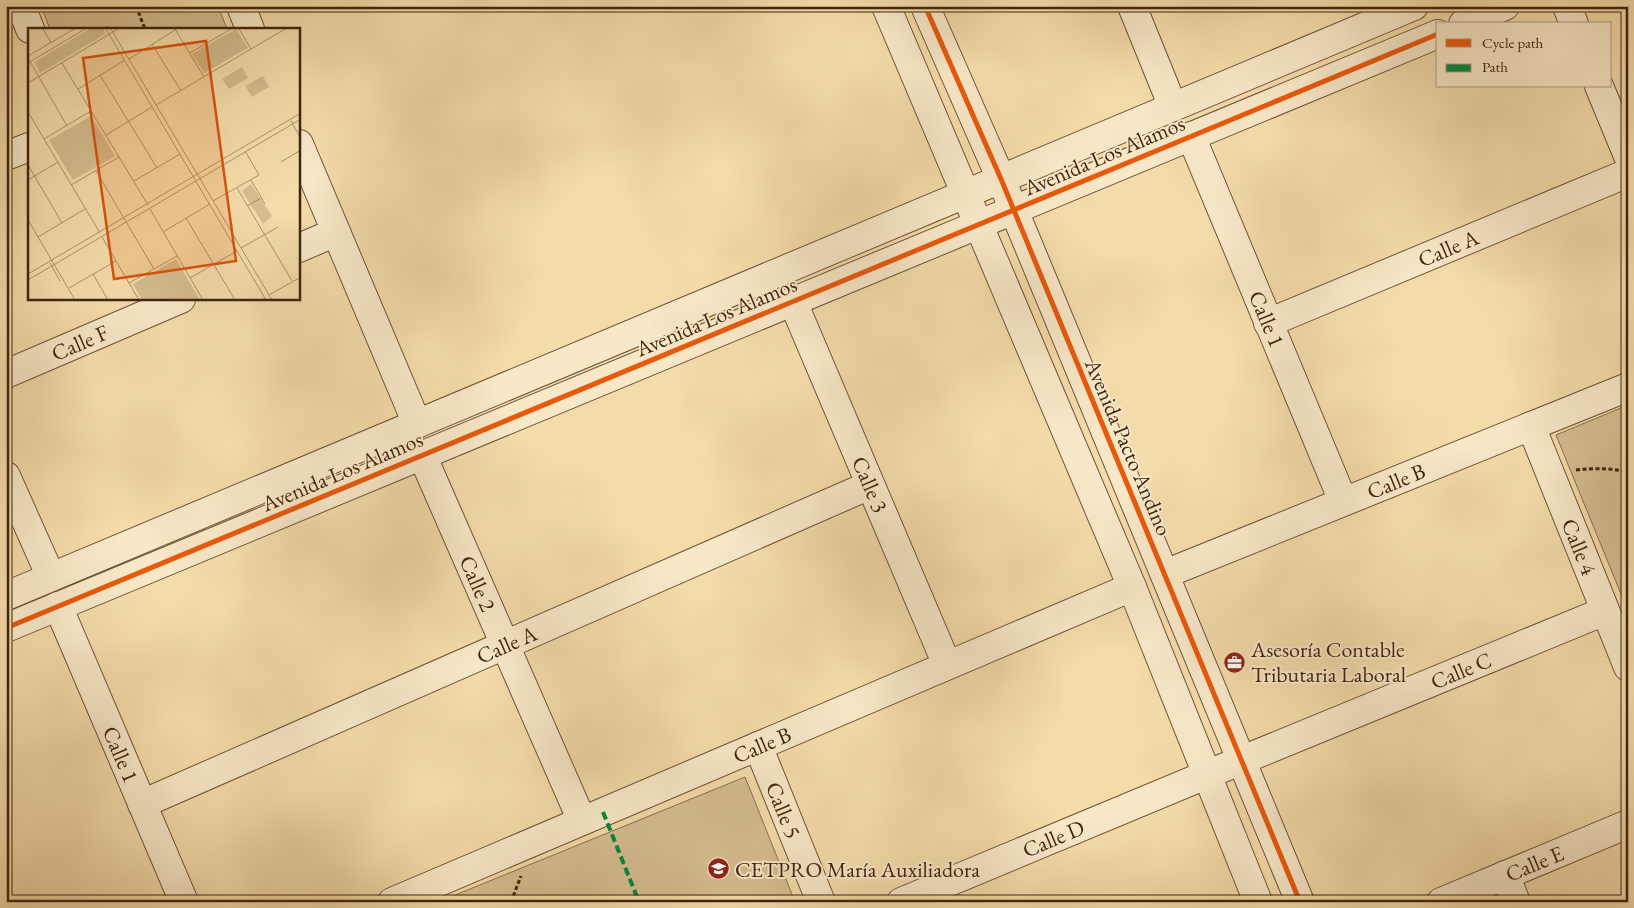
<svg xmlns="http://www.w3.org/2000/svg" width="1634" height="908" font-family="'EB Garamond',serif">
<style>
.green{fill:#d5bd90;stroke:#8a7050}
.lines{fill:none;stroke-linecap:round;stroke-linejoin:round}
.minor-casing{stroke:#6d5236;stroke-width:30}
.tertiary-casing{stroke:#6d5236;stroke-width:30}
.path{stroke:#40240f;stroke-width:3;stroke-dasharray:4 2.5;stroke-linecap:butt}
.minor{stroke:#f8e8c8;stroke-width:28}
.tertiary{stroke:#f8e8c8;stroke-width:28}
.quiet{stroke:#00873e;stroke-width:4;stroke-dasharray:8 4;stroke-linecap:butt}
.cycleway-casing{stroke:#f8e8c8;stroke-width:8}
.cycleway{stroke:#e8590c;stroke-width:5}
.labels{text-anchor:middle;stroke-width:4;stroke-linejoin:round;paint-order:stroke}
.street-label{font-size:22px;fill:#40240f;stroke:#f8e8c8}
.poi-label{font-size:22px;fill:#40240f;stroke:#f8e8c8;text-anchor:start}
.inset-road{fill:none;stroke:#ac926c;stroke-width:1}
.view{fill:#d7540c;fill-opacity:0.15;stroke:#d7540c;stroke-width:2.5}
.inset-edge{fill:none;stroke:#40240f;stroke-width:2.5}
</style>
<rect width="100%" height="100%" fill="#f4dcaa"/>
<filter id="stains"><feTurbulence type="fractalNoise" baseFrequency=".004" numOctaves="4"/><feColorMatrix values="0 0 0 0 .2 0 0 0 0 .09 0 0 0 0 .02 0 0 0 .5 -.17"/></filter>
<radialGradient id="worn" r=".72"><stop offset=".6" stop-color="#630" stop-opacity="0"/><stop offset="1" stop-color="#630" stop-opacity=".3"/></radialGradient>
<path class="green" d="M41 6H218L227 29H50Z
M1628 405V611L1556 435Z
M745 777 795 902H438Z"/>
<g class="lines">
<defs>
<g id="minor">
<path d="M21 6 30 29"/>
<path d="M241 6 250 29"/>
<path d="M1132 6 1173 107"/>
<path d="M1567 6 1574 24"/>
<path d="M1599 86 1628 156"/>
<path id="s1" d="M1191 136 1343 501"/>
<path d="M299 144 417 424"/>
<path d="M6 156 29 147"/>
<path d="M299 248 336 232"/>
<path id="s2" d="M793 302 947 665"/>
<path id="s3" d="M1268 323 1628 173"/>
<path id="s4" d="M6 374 181 299"/>
<path id="s5" d="M1531 426 1628 667"/>
<path id="s6" d="M422 455 582 821"/>
<path d="M6 476 51 577"/>
<path id="s7" d="M1165 574 1628 387"/>
<path id="s8" d="M58 606 184 902"/>
<path id="s9" d="M758 746 821 902"/>
<path id="s10" d="M142 804 870 485"/>
<path d="M1505 875 1516 902"/>
<path id="s11" d="M392 902 1132 587"/>
<path id="s12" d="M901 902C1135 803 1370 708 1605 611"/>
<path id="s13" d="M1441 902 1628 824"/>
</g>
<path id="tertiary" d="M886 6 1132 587 1258 902
M925 6 1001 179 1300 902
M1463 24 1505 6
M6 596 1414 6
M6 628 1438 34"/>
</defs>
<use href="#minor" class="minor-casing"/>
<use href="#tertiary" class="tertiary-casing"/>
<path class="path" d="M81 6 83 8
M136 6 145 29
M106 27 108 29
M1576 470C1594 468 1610 468 1628 472
M511 902 521 876"/>
<use href="#minor" class="minor"/>
<use href="#tertiary" class="tertiary"/>
<path class="quiet" d="M603 812 639 902"/>
<defs>
<path id="cycleway" d="M925 6 1001 179 1300 902
M6 628 1438 34"/>
</defs>
<use href="#cycleway" class="cycleway-casing"/>
<use href="#cycleway" class="cycleway"/>
</g>
<defs>
<symbol id="office-disc" viewBox="-11 -11 22 22"><circle r="9.5" fill="#8f2418" stroke="#f8e8c8"/><path d="M-6-3h4V-5.5h4V-3h4V5H-6ZM-1-4.5V-3h2v-1.5ZM-6 0V1H6V0Z" fill="#fff"/></symbol>
<symbol id="university-disc" viewBox="-11 -11 22 22"><circle r="9.5" fill="#8f2418" stroke="#f8e8c8"/><path d="M0-5L7-2L0 1L-7-2ZM-4 1L0 2.5L4 1V4Q0 6-4 4Z" fill="#fff"/></symbol>
</defs>
<g fill-rule="evenodd">
<use href="#office-disc" x="1222" y="650" width="25" height="25"/>
<use href="#university-disc" x="706" y="856" width="25" height="25"/>
</g>
<g class="labels">
<g class="street-label">
<text transform="translate(1104 155) rotate(-23)" y="8">Avenida Los Alamos</text>
<text dy="8" stroke="none"><textPath href="#s3" startOffset="195">Calle A</textPath></text>
<text transform="translate(716 316) rotate(-23)" y="8">Avenida Los Alamos</text>
<text dy="8" stroke="none"><textPath href="#s1" startOffset="198">Calle 1</textPath></text>
<text dy="8" stroke="none"><textPath href="#s4" startOffset="80">Calle F</textPath></text>
<text transform="translate(1129 447) rotate(67)" y="8">Avenida Pacto Andino</text>
<text transform="translate(342 471) rotate(-23)" y="8">Avenida Los Alamos</text>
<text dy="8" stroke="none"><textPath href="#s7" startOffset="249">Calle B</textPath></text>
<text dy="8" stroke="none"><textPath href="#s2" startOffset="198">Calle 3</textPath></text>
<text dy="8" stroke="none"><textPath href="#s5" startOffset="130">Calle 4</textPath></text>
<text dy="8" stroke="none"><textPath href="#s6" startOffset="140">Calle 2</textPath></text>
<text dy="8" stroke="none"><textPath href="#s10" startOffset="398">Calle A</textPath></text>
<text dy="8" stroke="none"><textPath href="#s12" startOffset="606">Calle C</textPath></text>
<text dy="8" stroke="none"><textPath href="#s11" startOffset="402">Calle B</textPath></text>
<text dy="8" stroke="none"><textPath href="#s8" startOffset="161">Calle 1</textPath></text>
<text dy="8" stroke="none"><textPath href="#s9" startOffset="69">Calle 5</textPath></text>
<text dy="8" stroke="none"><textPath href="#s12" startOffset="165">Calle D</textPath></text>
<text dy="8" stroke="none"><textPath href="#s13" startOffset="101">Calle E</textPath></text>
</g>
<g class="poi-label">
<text x="1251" y="657">Asesoría Contable<tspan x="1251" dy="25">Tributaria Laboral</tspan></text>
<text x="735" y="877">CETPRO María Auxiliadora</text>
</g>
</g>
<g transform="translate(28 28)">
<rect width="272" height="272" fill="#f4dcaa"/>
<path d="M61 1H75L77 6 12 45 7 34ZM208 1 220 20 176 45 164 26ZM214 39 220 50 201 61 194 51ZM235 48 241 59 224 69 217 58ZM63 88 87 128 45 152 21 112ZM223 156 244 188 235 196 214 163ZM148 231 172 272H114L105 256Z" fill="#d5bd90"/>
<path class="inset-road" d="M15 1 23 15M78 1 238 272M83 1 244 272M147 1 176 49M211 1 223 21M124 16 153 63M162 25 203 1M0 28 46 1M0 30 39 98M101 31 147 2M0 35 57 1M34 35 120 177M72 47 129 140M0 55 90 1M50 61 97 32M128 77 257 1M0 84 72 205M263 93 273 111M78 107 124 79M16 111 63 83M253 134 273 122M0 137 34 195M68 143 126 241M0 152 30 134M223 152 237 176M106 153 152 126M43 157 91 129M209 160 264 253M185 173 231 147 217 123M219 178 233 170M122 181 175 272M158 190 207 272M0 192 47 272M135 204 182 176M10 209 57 181M74 209 111 272M213 220 250 199M22 235 32 253M0 246 273 85M65 246 80 272M162 250 209 223M0 252 273 91M101 255 149 228M41 260 88 233M241 267 273 249"/>
<path class="view" d="M178 13 208 233 86 251 55 30Z"/>
<rect width="272" height="272" class="inset-edge"/>
</g>
<rect width="1634" height="908" fill="none" stroke="#f4dcaa" stroke-width="25"/>
<rect x="8" y="8" width="1619" height="893" fill="none" stroke="#40240f" stroke-width="2.5"/>
<rect x="12" y="12" width="1609" height="883" fill="none" stroke="#40240f"/>
<rect x="1436" y="22" width="175" height="65" fill="#f8e8c8" stroke="#ae9a7e"/>
<rect x="1446" y="39" width="25" height="8" fill="#e8590c" stroke="#ae9a7e"/>
<text x="1482" y="48" font-size="15" fill="#40240f">Cycle path</text>
<rect x="1446" y="64" width="25" height="8" fill="#00873e" stroke="#ae9a7e"/>
<text x="1482" y="72" font-size="15" fill="#40240f">Path</text>
<rect width="100%" height="100%" filter="url(#stains)"/>
<rect width="100%" height="100%" fill="url(#worn)"/>
</svg>
